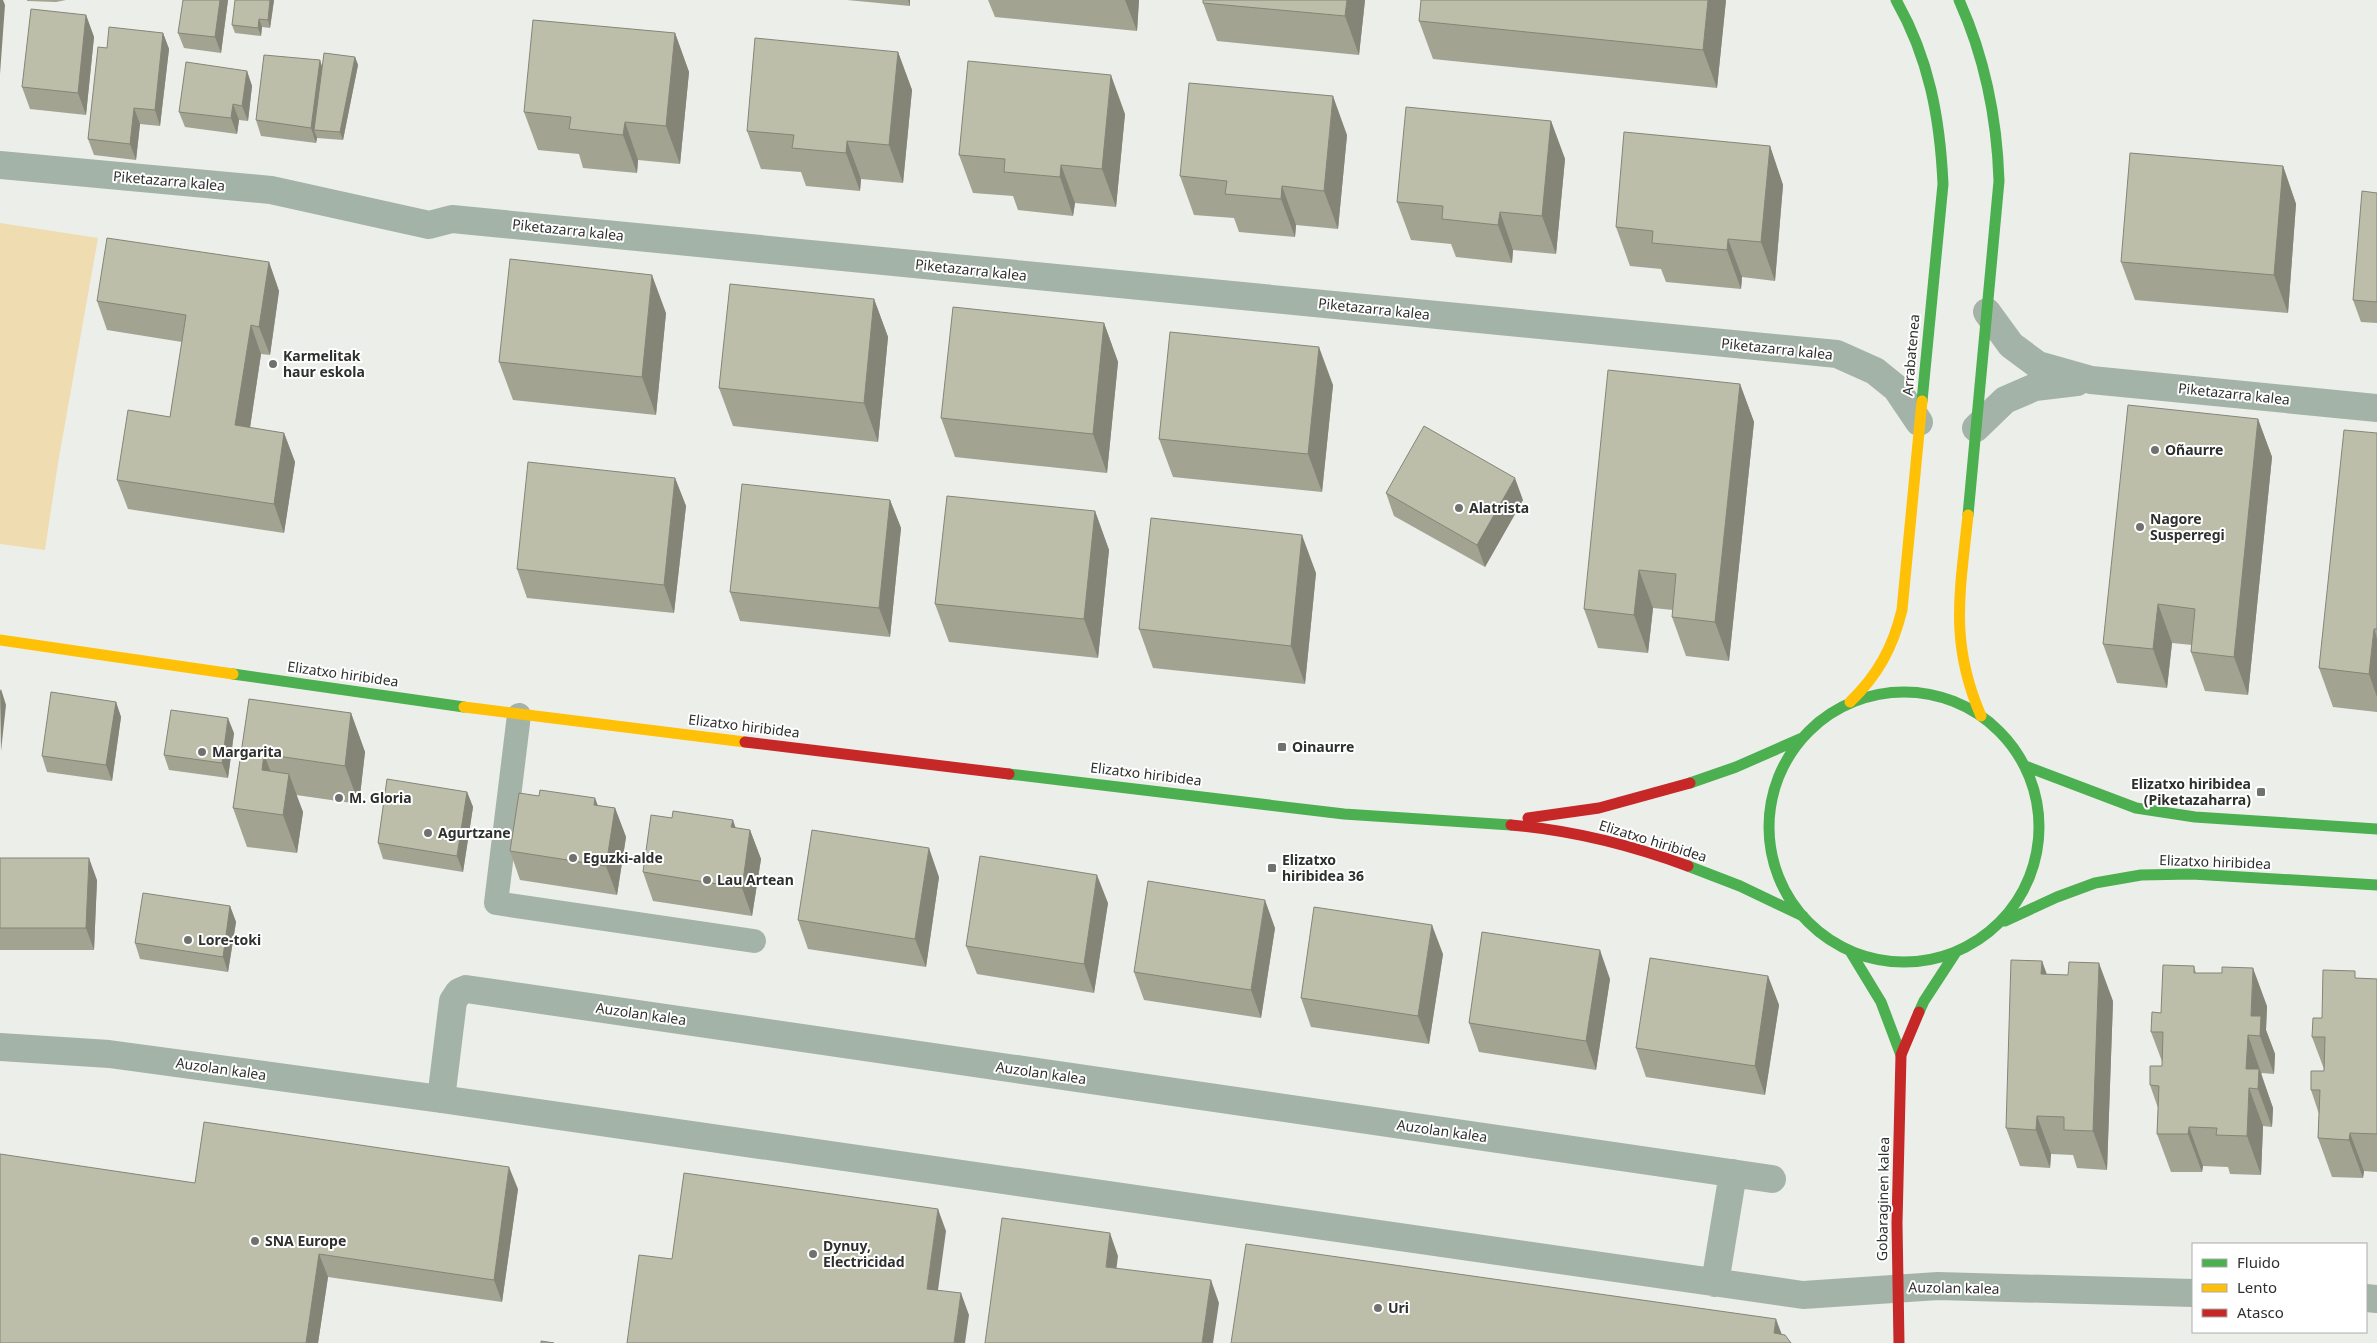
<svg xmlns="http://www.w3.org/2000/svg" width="2377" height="1343" font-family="'Noto Sans',sans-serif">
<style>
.green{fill:#efdcb1}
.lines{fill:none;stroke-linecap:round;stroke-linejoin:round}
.lane{stroke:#a4b3a7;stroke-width:24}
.street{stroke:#a4b3a7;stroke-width:28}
.fast{stroke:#4caf50;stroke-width:11}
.slow{stroke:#ffc107;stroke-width:11}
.jam{stroke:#c62828;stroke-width:11}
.wall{fill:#a3a392}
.shaded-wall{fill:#848577}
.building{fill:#bdbeaa;stroke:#848577}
.poi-dot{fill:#70726f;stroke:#fff;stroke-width:2}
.labels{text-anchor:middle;stroke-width:4;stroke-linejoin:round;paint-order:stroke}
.street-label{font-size:14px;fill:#2e302d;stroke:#fff}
.poi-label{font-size:14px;font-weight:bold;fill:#2e302d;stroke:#fff;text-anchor:start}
</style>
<rect width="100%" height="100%" fill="#eceeea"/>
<path class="green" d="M0 223 98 238 58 463 45 550 0 544Z"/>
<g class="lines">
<path class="lane" d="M519 715 496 903 754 941"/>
<path class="street" d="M0 165 271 190 429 225 452 219 1837 354 1875 371 1896 388 1919 422
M1987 312 2011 345 2038 365 2091 380 2377 408
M1976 428 2005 400 2035 387 2077 382
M0 1047 109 1054 441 1099 1803 1295 1938 1286 2193 1293
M441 1099 453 1001 459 992 466 989 1772 1179
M1715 1283 1733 1173
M2366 1298 2377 1299"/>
<path class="fast" d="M1896 0C1929 58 1940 118 1943 184L1922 401
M1959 0C1985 58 1997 117 1999 181L1968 515
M233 674 464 707
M1769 827a135 135 0 1 1 270 0a135 135 0 1 1-270 0Z
M2025 766 2136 808 2195 817 2377 829
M1009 774 1344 814 1511 825
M1690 783 1736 767 1802 738
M1688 866 1740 886 1803 916
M2005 921 2057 897 2095 883 2141 875 2192 874 2377 885
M1850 951 1881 1002 1901 1055
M1919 1012 1924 1001 1956 952"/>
<path class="slow" d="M1968 515C1960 593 1949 642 1981 716
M0 640 233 674
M1850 702C1878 675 1893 647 1902 610L1922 401
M464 707 745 742"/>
<path class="jam" d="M745 742 1009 774
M1528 818 1599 808 1690 783
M1511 825C1571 830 1631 845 1688 866
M1899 1343 1897 1223 1901 1055 1919 1012"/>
</g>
<path class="wall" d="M27 0H66L56 2 27 1Z
M228 0 221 53 184 48 178 33Z
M274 0 270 28 262 27 261 36 235 33 232 25Z
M847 0H910V6Z
M988 0H1139L1137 31 995 17Z
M1203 0H1365L1359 55 1217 41 1203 3Z
M1726 0 1717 88 1433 59 1419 21Z
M86 15 94 37 86 115 30 109 22 87Z
M163 33 169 49 160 126 140 124 136 160 94 155 88 139 107 48Z
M675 33 689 72 680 164 638 160 637 173 583 168 579 154 538 150 524 112Z
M898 52 912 90 903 183 861 179 860 191 806 186 801 172 761 169 747 131Z
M355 57 358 65 343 140 317 138 316 143 261 136 256 120 320 60 322 68Z
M247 71 252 86 248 121 239 120 237 134 185 127 179 112Z
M1125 114 1116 207 1075 203 1073 216 1018 210 1013 196 973 193 959 155Z
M1551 121 1565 159 1556 254 1513 250 1512 263 1456 257 1451 244 1411 240 1397 202Z
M1347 135 1338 229 1296 225 1295 237 1239 232 1234 218 1194 215 1180 176Z
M1770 146 1783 185 1775 281 1742 277 1741 289 1666 282 1661 269 1630 266 1616 227Z
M2283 166 2296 204 2288 313 2135 300 2121 262Z
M2377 193V323L2361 322 2353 300Z
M269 262 279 291 270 355 261 354 250 428 284 433 295 462 284 533 128 509 117 480 170 417 182 342 107 330 97 301Z
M874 299 888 337 878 442 733 426 719 388Z
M666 313 656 415 513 400 499 362Z
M1104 323 1118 362 1107 473 955 457 941 418Z
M1740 384 1754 422 1729 661 1686 656 1672 617 1673 610 1653 608 1648 653 1598 648 1584 609Z
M1333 385 1322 492 1173 477 1159 439Z
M2258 419 2272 457 2248 695 2205 691 2191 652 2192 645 2172 643 2167 688 2117 683 2103 644Z
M2377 433V712L2333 707 2319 668Z
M675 478 686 506 674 613 527 598 517 569Z
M1386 493 1523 500 1485 567 1394 516Z
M890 500 901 528 890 637 740 621 730 592Z
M1095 511 1109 550 1098 658 949 642 935 604Z
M1316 573 1305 684 1153 668 1139 629Z
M249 699 351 713 365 752 359 804 296 795 303 812 297 853 247 847 233 808Z
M116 702 121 717 112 781 47 772 42 756Z
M234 733 228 778 169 770 164 755Z
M467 792 473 807 463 872 383 859 378 843Z
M539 796 615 808 626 837 617 895 520 880 510 851Z
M736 828 750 830 761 859 752 916 653 901 643 872Z
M0 858 97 880 94 950H0Z
M939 877 926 967 808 949 798 920Z
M1108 903 1094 993 977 974 966 946Z
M230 906 236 922 228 972 140 959 135 943Z
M1275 928 1261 1018 1144 1000 1134 972Z
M1443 954 1429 1044 1311 1027 1301 998Z
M2042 961 2046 974 2113 1001 2107 1170 2077 1168 2073 1155 2051 1154 2050 1168 2020 1166 2006 1128Z
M2194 966 2196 973 2267 1006 2266 1030 2275 1054 2274 1074 2262 1073 2261 1075 2273 1108 2272 1127 2263 1126 2261 1175 2230 1174 2228 1167 2203 1166 2202 1172H2171L2157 1134 2158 1108 2150 1085 2162 1066 2163 1064 2151 1032 2161 1013Z
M1768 976 1779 1005 1765 1095 1646 1077 1636 1048Z
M2358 978 2377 979V1172L2364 1171 2363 1178 2332 1177 2318 1138 2319 1114 2311 1090 2324 1071V1069L2312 1037 2322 1018Z
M1610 979 1596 1070 1479 1052 1469 1023Z
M195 1183 518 1189 502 1302 328 1277 318 1343H0Z"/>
<path class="shaded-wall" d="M0 0H3L5 5 0 74Z
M220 0H228L221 53 215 37Z
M270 0H274L270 28 268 20Z
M908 0H910V6Z
M1125 0H1139L1137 31Z
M1347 0H1365L1359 55 1345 16Z
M1708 0H1726L1717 88 1703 50Z
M86 15 94 37 86 115 78 93Z
M259 19 262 27 261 36 258 28Z
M163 33 169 49 160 126 155 110Z
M675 33 689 72 680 164 666 126Z
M898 52 912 90 903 183 889 145Z
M355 57 358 65 343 140 340 132Z
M320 60 325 76 314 130 317 138 316 143 311 128Z
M247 71 252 86 248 121 242 106Z
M1111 75 1125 114 1116 207 1102 169Z
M1333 96 1347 135 1338 229 1324 191Z
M233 104 239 120 237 134 231 118Z
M134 108 140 124 136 160 130 144Z
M1551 121 1565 159 1556 254 1542 216Z
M625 122 638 160 637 173 623 135Z
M847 141 861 179 860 191 846 153Z
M1770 146 1783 185 1775 281 1761 242Z
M1061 165 1075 203 1073 216 1060 177Z
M2283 166 2296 204 2288 313 2274 275Z
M1282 186 1296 225 1295 237 1281 199Z
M1500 212 1513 250 1512 263 1498 225Z
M1728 239 1742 277 1741 289 1727 250Z
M269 262 279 291 270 355 259 327Z
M652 275 666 313 656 415 642 377Z
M874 299 888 337 878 442 864 403Z
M1104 323 1118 362 1107 473 1093 434Z
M251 325 261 354 246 454 235 425Z
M1319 347 1333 385 1322 492 1308 454Z
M1740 384 1754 422 1729 661 1715 622Z
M2258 419 2272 457 2248 695 2234 657Z
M284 433 295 462 284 533 274 504Z
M675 478 686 506 674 613 664 585Z
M1515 478 1523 500 1485 567 1477 545Z
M890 500 901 528 890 637 879 608Z
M1095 511 1109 550 1098 658 1084 619Z
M1302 535 1316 573 1305 684 1291 646Z
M1639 570 1653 608 1648 653 1634 615Z
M2158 604 2172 643 2167 688 2153 649Z
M2374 629 2377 638V697L2369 674Z
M1 689 6 705 1 751 0 691Z
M116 702 121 717 112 781 106 765Z
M351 713 365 752 359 804 345 766Z
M228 718 234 733 228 778 222 763Z
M264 754 278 792 262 770Z
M289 774 303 812 297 853 283 815Z
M467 792 473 807 463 872 457 856Z
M595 798 606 827 594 805Z
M615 808 626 837 617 895 606 866Z
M733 820 743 849 731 827Z
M750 830 761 859 752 916 742 888Z
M929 848 939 877 926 967 915 939Z
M89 858 97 880 94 950 86 928Z
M1097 875 1108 903 1094 993 1084 964Z
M1265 900 1275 928 1261 1018 1251 990Z
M230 906 236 922 228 972 223 957Z
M1432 925 1443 954 1429 1044 1418 1016Z
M1600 950 1610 979 1596 1070 1586 1041Z
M2042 961 2056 999 2041 974Z
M2099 963 2113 1001 2107 1170 2093 1131Z
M2253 968 2267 1006 2266 1030 2275 1054 2274 1074 2260 1036 2251 1016Z
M1768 976 1779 1005 1765 1095 1755 1066Z
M2248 1035 2273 1108 2272 1127 2258 1089 2246 1069Z
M2249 1088 2263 1126 2261 1175 2247 1136Z
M2037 1116 2051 1154 2050 1168 2036 1130Z
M2189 1127 2203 1166 2202 1172 2188 1134Z
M2350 1133 2364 1171 2363 1178 2349 1140Z
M509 1167 518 1189 502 1302 494 1280Z
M938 1209 946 1231 935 1312 927 1289Z
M1110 1233 1118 1256 1114 1289 1106 1267Z
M319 1254 328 1277 318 1343H306Z
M1211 1280 1219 1303 1213 1343H1202Z
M961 1293 969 1315 965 1343H954Z
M1776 1319 1785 1343 1774 1333Z"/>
<path class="building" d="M183 0H220L215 37 178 33Z
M235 0H270L268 20 259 19 258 28 232 25Z
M1203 0H1347L1345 16 1203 3Z
M1421 0H1708L1703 50 1419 21Z
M31 9 86 15 78 93 22 87Z
M533 20 675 33 666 126 625 122 623 135 569 129 571 117 524 112Z
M109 27 163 33 155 110 134 108 130 144 88 139 98 47 107 48Z
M755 38 898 52 889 145 847 141 846 153 792 148 794 135 747 131Z
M324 53 355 57 340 132 314 130Z
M264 55 320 60 311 128 256 120Z
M968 61 1111 75 1102 169 1061 165 1060 177 1004 172 1005 159 959 155Z
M186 62 247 71 242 106 233 104 231 118 179 112Z
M1189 83 1333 96 1324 191 1282 186 1281 199 1225 194 1227 181 1180 176Z
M1406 107 1551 121 1542 216 1500 212 1498 225 1442 219 1443 206 1397 202Z
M1624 132 1770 146 1761 242 1728 239 1727 250 1652 243 1653 231 1616 227Z
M2130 153 2283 166 2274 275 2121 262Z
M2362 191 2377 193V302L2353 300Z
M107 238 269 262 259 327 251 325 235 425 284 433 274 504 117 480 128 410 170 417 186 315 97 301Z
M510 259 652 275 642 377 499 362Z
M730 284 874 299 864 403 719 388Z
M953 307 1104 323 1093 434 941 418Z
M1170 332 1319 347 1308 454 1159 439Z
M1608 370 1740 384 1715 622 1672 617 1676 574 1639 570 1634 615 1584 609Z
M2128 405 2258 419 2234 657 2191 652 2195 609 2158 604 2153 649 2103 644Z
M1424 426 1515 478 1477 545 1386 493Z
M2344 430 2377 433V629H2374L2369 674 2319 668Z
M528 462 675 478 664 585 517 569Z
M742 484 890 500 879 608 730 592Z
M947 496 1095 511 1084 619 935 604Z
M1151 518 1302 535 1291 646 1139 629Z
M51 692 116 702 106 765 42 756Z
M249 699 351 713 345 766 264 754 262 770 289 774 283 815 233 808Z
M171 710 228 718 222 763 164 755Z
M387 779 467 792 457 856 378 843Z
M540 790 595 798 594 805 615 808 606 866 510 851 519 793 539 796Z
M673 811 733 820 731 827 750 830 742 888 643 872 651 815 672 818Z
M812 830 929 848 915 939 798 920Z
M980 856 1097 875 1084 964 966 946Z
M0 858H89L86 928H0Z
M1148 881 1265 900 1251 990 1134 972Z
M143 893 230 906 223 957 135 943Z
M1314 907 1432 925 1418 1016 1301 998Z
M1482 932 1600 950 1586 1041 1469 1023Z
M1650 958 1768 976 1755 1066 1636 1048Z
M2011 960 2042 961 2041 974 2068 975 2069 962 2099 963 2093 1131 2064 1130V1117L2037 1116 2036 1130 2006 1128Z
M2163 965 2194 966V973H2222V967L2253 968 2251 1016H2261L2260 1036 2248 1035 2246 1069H2259L2258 1089 2249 1088 2247 1136 2216 1135 2217 1128 2189 1127 2188 1134H2157L2159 1086 2150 1085V1066H2162L2163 1032H2151L2152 1012 2161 1013Z
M2323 970 2355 971V978L2377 979V1134L2350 1133 2349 1140 2318 1138 2320 1090H2311V1071H2324L2325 1037H2312L2313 1018H2322Z
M204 1122 509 1167 494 1280 319 1254 306 1343H0V1154L195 1183Z
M684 1173 938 1209 927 1289 961 1293 954 1343H627L639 1255 672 1259Z
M1002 1218 1110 1233 1106 1267 1211 1280 1202 1343H985Z
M1246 1244 1776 1319 1774 1333 1785 1335 1791 1343H1231Z
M541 1341 554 1343H541Z"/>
<g class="poi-dot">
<circle cx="273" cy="364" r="5"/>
<circle cx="2155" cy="450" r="5"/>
<circle cx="1459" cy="508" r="5"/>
<circle cx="2140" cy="527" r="5"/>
<rect x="1277" y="742" width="10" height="10" rx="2.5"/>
<circle cx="202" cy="752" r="5"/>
<rect x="2256" y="787" width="10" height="10" rx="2.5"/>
<circle cx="339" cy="798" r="5"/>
<circle cx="428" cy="833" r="5"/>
<circle cx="573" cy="858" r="5"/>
<rect x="1267" y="863" width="10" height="10" rx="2.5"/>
<circle cx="707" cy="880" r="5"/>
<circle cx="188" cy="940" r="5"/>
<circle cx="255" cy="1241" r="5"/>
<circle cx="813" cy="1254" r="5"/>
<circle cx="1378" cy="1308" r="5"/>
</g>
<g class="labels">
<g class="street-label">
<text transform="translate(169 181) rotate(5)" y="5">Piketazarra kalea</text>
<text transform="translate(568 230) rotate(6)" y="5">Piketazarra kalea</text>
<text transform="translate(971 270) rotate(6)" y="5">Piketazarra kalea</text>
<text transform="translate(1374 309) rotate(6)" y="5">Piketazarra kalea</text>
<text transform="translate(1777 349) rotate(6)" y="5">Piketazarra kalea</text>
<text transform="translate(1911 355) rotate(-85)" y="5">Arrabatenea</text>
<text transform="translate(2234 394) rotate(6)" y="5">Piketazarra kalea</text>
<text transform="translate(343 674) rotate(8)" y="5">Elizatxo hiribidea</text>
<text transform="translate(744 726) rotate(7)" y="5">Elizatxo hiribidea</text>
<text transform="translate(1146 774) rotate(7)" y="5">Elizatxo hiribidea</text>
<text transform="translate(1653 841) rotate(17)" y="5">Elizatxo hiribidea</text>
<text transform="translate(2215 862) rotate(2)" y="5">Elizatxo hiribidea</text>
<text transform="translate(641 1014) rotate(8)" y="5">Auzolan kalea</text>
<text transform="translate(221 1069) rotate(8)" y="5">Auzolan kalea</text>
<text transform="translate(1041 1073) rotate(8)" y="5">Auzolan kalea</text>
<text transform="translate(1442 1131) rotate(8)" y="5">Auzolan kalea</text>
<text transform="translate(1883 1199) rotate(-89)" y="5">Gobaraginen kalea</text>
<text transform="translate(1954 1288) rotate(1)" y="5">Auzolan kalea</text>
</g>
<g class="poi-label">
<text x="283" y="361">Karmelitak<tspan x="283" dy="16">haur eskola</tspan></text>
<text x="2165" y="455">Oñaurre</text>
<text x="1469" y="513">Alatrista</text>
<text x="2150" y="524">Nagore<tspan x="2150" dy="16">Susperregi</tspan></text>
<text x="1292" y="752">Oinaurre</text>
<text x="212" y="757">Margarita</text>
<text x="2251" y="789" text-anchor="end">Elizatxo hiribidea<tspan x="2251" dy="16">(Piketazaharra)</tspan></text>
<text x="349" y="803">M. Gloria</text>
<text x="438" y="838">Agurtzane</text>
<text x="583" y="863">Eguzki-alde</text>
<text x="1282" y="865">Elizatxo<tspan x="1282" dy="16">hiribidea 36</tspan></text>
<text x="717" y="885">Lau Artean</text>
<text x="198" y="945">Lore-toki</text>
<text x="265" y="1246">SNA Europe</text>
<text x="823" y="1251">Dynuy,<tspan x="823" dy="16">Electricidad</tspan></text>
<text x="1388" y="1313">Uri</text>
</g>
</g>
<rect x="2192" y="1243" width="175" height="90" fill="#ffffff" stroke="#abacab"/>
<rect x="2202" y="1259" width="25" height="8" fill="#4caf50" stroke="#abacab"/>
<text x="2237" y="1268" font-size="15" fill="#2e302d">Fluido</text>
<rect x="2202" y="1284" width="25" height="8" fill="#ffc107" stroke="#abacab"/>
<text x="2237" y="1293" font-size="15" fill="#2e302d">Lento</text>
<rect x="2202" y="1309" width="25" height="8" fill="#c62828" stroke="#abacab"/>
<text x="2237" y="1318" font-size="15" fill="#2e302d">Atasco</text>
</svg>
